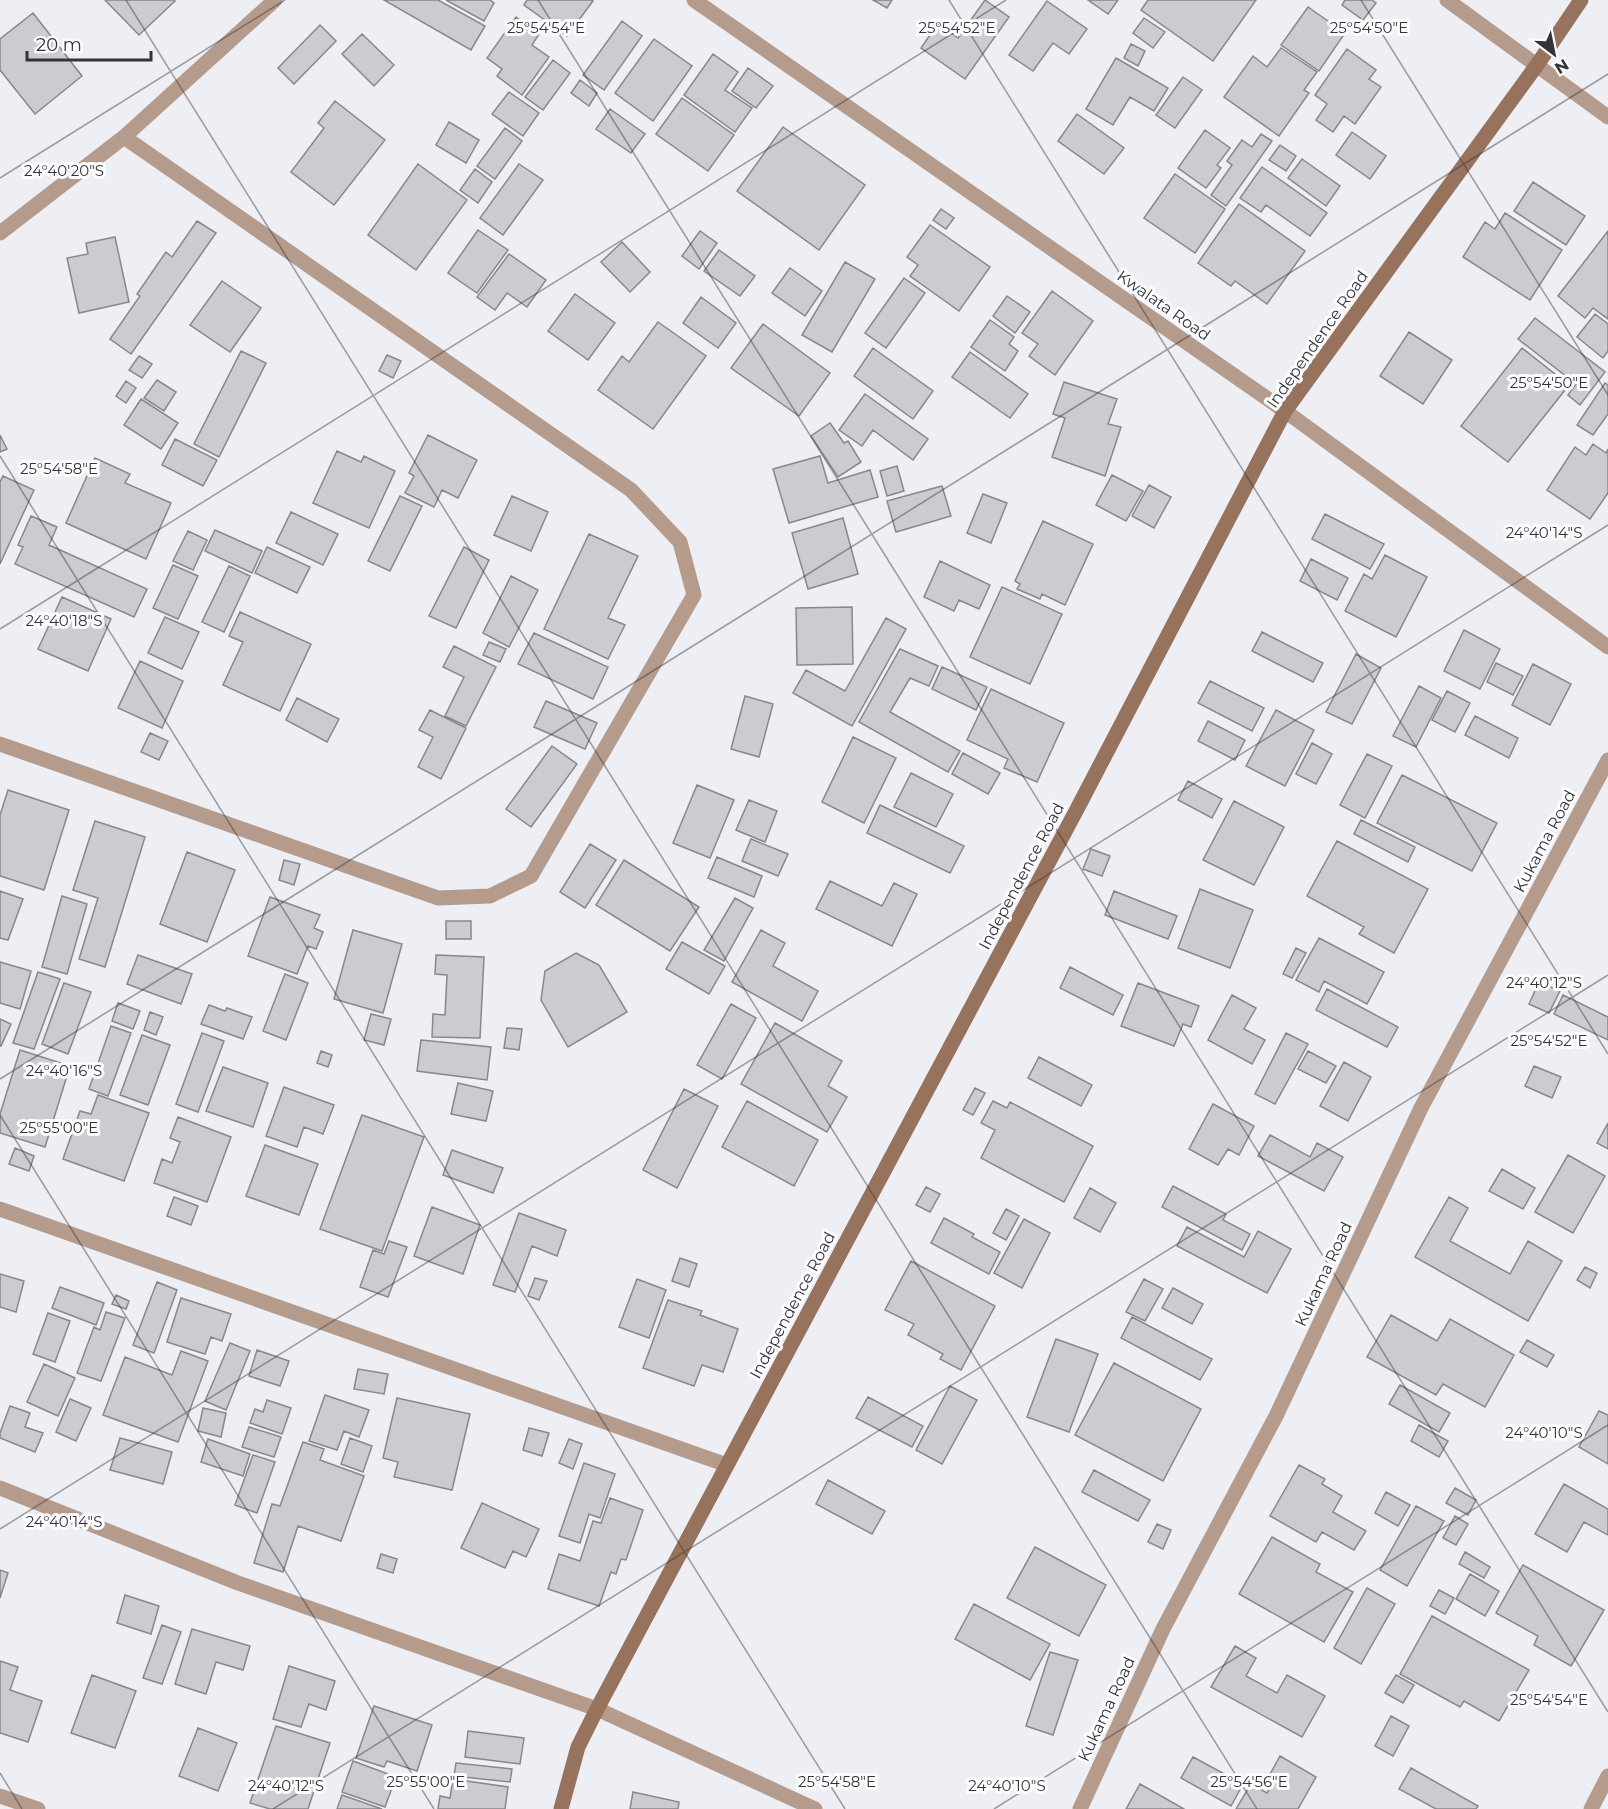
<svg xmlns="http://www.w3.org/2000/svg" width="1608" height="1809" font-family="Montserrat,sans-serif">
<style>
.building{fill:#cbcbd2;stroke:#87878d;stroke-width:1.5}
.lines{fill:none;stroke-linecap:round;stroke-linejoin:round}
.street{stroke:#b59b8b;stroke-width:15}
.secondary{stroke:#97725c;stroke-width:15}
.ticks{fill:none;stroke:#343437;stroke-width:1.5;stroke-opacity:0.45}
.labels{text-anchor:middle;stroke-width:6;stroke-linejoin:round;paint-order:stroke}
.street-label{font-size:16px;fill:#343437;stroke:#fcfcff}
.ticks-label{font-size:15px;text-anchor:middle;fill:#343437;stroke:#fcfcff;stroke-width:6;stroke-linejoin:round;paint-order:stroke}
</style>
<rect width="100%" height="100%" fill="#eeeef5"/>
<path class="building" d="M105 0H174L175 1 139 35Z
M384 0H438L485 26 471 50Z
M446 0H490L494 3 484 21Z
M527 0H591L593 1 567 36 524 5Z
M873 0H892L887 8Z
M985 0 1009 17 965 79 921 48 938 23 958 38Z
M1088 0H1118L1108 14Z
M1148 0H1256L1213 61 1141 10Z
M1345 0H1372L1376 3 1363 20 1342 5Z
M1047 1 1087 29 1069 54 1053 43 1033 71 1009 55Z
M1308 7 1345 33 1319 71 1281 45Z
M33 13 82 76 35 114 0 70V39Z
M516 17 539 34 532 45 549 57 522 95 497 76 502 69 487 58Z
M1144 18 1165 32 1153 48 1133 33Z
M622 21 642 36 604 90 583 75Z
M320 25 336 41 294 84 278 68Z
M362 34 394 65 374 86 342 54Z
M654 39 692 66 653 121 615 93Z
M1131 44 1145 51 1138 66 1124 58Z
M1281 48 1317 72 1304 90 1309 93 1279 136 1224 97 1253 56 1267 67Z
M1347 49 1376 70 1369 79 1381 87 1355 124 1344 116 1333 132 1316 120 1327 104 1315 95Z
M713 54 738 72 725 90 752 108 735 132 684 95Z
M1116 58 1168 88 1154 111 1130 97 1113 125 1086 109Z
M553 60 570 73 543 110 525 97Z
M748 68 773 86 756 108 732 91Z
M1183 77 1202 90 1175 128 1156 115Z
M580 80 597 93 589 106 571 93Z
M509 92 539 113 523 136 492 114Z
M682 98 734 135 708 171 656 134Z
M335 101 385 140 334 205 291 172 324 128 318 123Z
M610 109 645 134 631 153 596 129Z
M1077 114 1124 148 1104 174 1058 141Z
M449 122 479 140 466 163 436 145Z
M783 127 865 185 819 250 737 191Z
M505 128 522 141 495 179 477 166Z
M1205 130 1230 148 1217 165 1221 168 1206 188 1178 168Z
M1352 132 1386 156 1370 179 1336 155Z
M1261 134 1272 141 1226 206 1211 195 1232 165 1227 161 1242 140 1252 147Z
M1280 145 1296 156 1286 171 1269 160Z
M1302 159 1340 186 1326 206 1288 178Z
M418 164 467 200 416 270 368 235Z
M519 164 543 180 503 235 480 218Z
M1262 167 1327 213 1310 236 1266 205 1261 212 1240 198Z
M475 169 492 182 478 203 460 190Z
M1175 174 1225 209 1195 253 1144 218Z
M1533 182 1585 216 1566 245 1514 211Z
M1239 204 1305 251 1267 304 1235 281 1231 286 1198 263Z
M941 209 954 218 946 229 933 220Z
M1505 213 1562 250 1530 300 1463 257 1485 222 1495 229Z
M197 221 216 233 131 354 110 339 140 296 137 294 166 252 172 257Z
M930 225 990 267 959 311 910 276 918 265 907 257Z
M478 230 508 250 477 293 448 273Z
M700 231 717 243 699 269 682 256Z
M1608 231V319L1593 308 1585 318 1558 296Z
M115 237 129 302 79 313 67 258 88 254 86 243Z
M622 242 650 272 630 292 601 262Z
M719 250 755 276 740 296 704 271Z
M509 254 546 280 527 307 507 293 495 310 477 297Z
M845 262 875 279 832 352 802 335Z
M790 268 822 291 805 316 772 293Z
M904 278 925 293 886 348 865 333Z
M222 281 261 308 230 352 190 325Z
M1052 291 1093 321 1055 375 1029 356 1038 344 1022 333Z
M575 294 615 323 588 360 548 331Z
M1007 296 1030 312 1015 333 993 316Z
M701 297 736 323 718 348 683 323Z
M1595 314 1608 324V351L1603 358 1577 337Z
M1535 318 1605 372 1580 405 1568 395 1576 384 1518 339Z
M990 320 1014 337 1009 344 1018 351 1005 371 971 347Z
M658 322 706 356 653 429 598 390 622 356 629 362Z
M763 324 830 373 799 416 731 368Z
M1409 332 1452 360 1423 404 1380 376Z
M873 348 933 391 913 419 854 376Z
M1522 348 1569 385 1508 462 1461 426Z
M241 351 266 363 219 457 194 444Z
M970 352 1028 394 1010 418 952 377Z
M387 355 401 361 393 378 379 371Z
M139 356 152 364 142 378 129 370Z
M157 380 176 392 164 411 144 398Z
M126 381 136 388 126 403 116 396Z
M1064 382 1117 399 1108 424 1121 427 1105 476 1052 457 1065 418 1053 414Z
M1605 383 1608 385V414L1593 435 1577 425Z
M865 394 928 439 913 460 873 430 862 446 839 430Z
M141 399 178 423 161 449 124 425Z
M830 423 844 443 848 441 861 462 838 477 811 436Z
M0 435 7 449 0 452Z
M428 435 477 460 458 498 442 490 434 507 405 493 414 476 409 473Z
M175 439 217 460 203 486 162 465Z
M1593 444 1606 453 1608 449V493L1590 519 1547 490 1575 447 1586 455Z
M337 451 361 462 364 456 395 471 369 528 313 503Z
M820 456 828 483 870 470 878 497 789 523 773 469Z
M95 458 130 474 125 483 171 503 146 559 66 523Z
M897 466 904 491 887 496 880 471Z
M1112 475 1143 491 1126 521 1096 505Z
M3 476 34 490 0 564V482Z
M1149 485 1171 497 1154 528 1132 516Z
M942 486 951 516 896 532 887 501Z
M983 494 1007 503 991 543 967 533Z
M400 496 422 506 390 571 368 561Z
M512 496 548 512 531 551 494 535Z
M291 512 338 534 323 565 276 543Z
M1325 514 1384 544 1370 569 1312 539Z
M31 516 57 527 49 545 147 589 134 617 15 564 23 547 18 545Z
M843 518 858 574 808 589 792 533Z
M1043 521 1093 544 1065 605 1042 594 1040 599 1017 589 1020 584 1015 581Z
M215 530 262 551 252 573 205 551Z
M188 531 207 540 193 570 173 561Z
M589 534 638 556 608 618 625 625 608 659 544 629Z
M267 547 310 567 297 593 255 573Z
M464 547 489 560 456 628 429 616Z
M1385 555 1427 577 1396 637 1345 611 1364 574 1372 579Z
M1311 559 1348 578 1337 600 1300 581Z
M940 561 990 585 979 609 959 600 954 611 924 597Z
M173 565 198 576 178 619 153 608Z
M229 566 250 576 224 632 202 622Z
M511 576 538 590 509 647 483 633Z
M1002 587 1062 614 1030 684 970 657Z
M62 597 111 619 88 671 38 649Z
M852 607 853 664 797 665 796 608Z
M240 612 311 644 280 711 223 685 243 642 229 636Z
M165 617 199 632 182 669 148 653Z
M886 618 906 629 852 726 793 693 806 670 845 691Z
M1464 630 1500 649 1480 689 1444 671Z
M1262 632 1323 663 1313 682 1252 651Z
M534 633 608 667 593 699 518 664Z
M489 642 506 649 500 662 483 655Z
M454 646 496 667 466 726 445 716 464 677 443 667Z
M900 649 938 666 929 686 910 678 890 712 960 751 948 772 859 722Z
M1356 654 1381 668 1352 724 1326 712Z
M140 661 183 681 162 728 118 708Z
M1496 663 1523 676 1513 695 1487 682Z
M1533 664 1571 684 1550 725 1512 705Z
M942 667 987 687 976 710 932 689Z
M1210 681 1264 708 1252 731 1198 703Z
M1419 686 1441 698 1416 747 1393 736Z
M991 689 1064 723 1037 782 1004 768 1008 759 967 740Z
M1447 691 1470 703 1455 732 1432 720Z
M745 696 773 704 759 757 731 749Z
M297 698 339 719 327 742 286 720Z
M546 701 597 723 585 749 534 727Z
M430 710 466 728 441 779 418 767 433 737 419 730Z
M1276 710 1314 730 1285 786 1246 766Z
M1475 716 1518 738 1509 758 1465 735Z
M1208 721 1245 740 1235 760 1198 741Z
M150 733 168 741 159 760 141 752Z
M853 737 896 758 864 823 822 802Z
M1312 743 1332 754 1316 784 1296 774Z
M552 746 577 764 531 827 506 809Z
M963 753 1000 773 988 794 952 774Z
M1367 754 1392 766 1365 818 1340 805Z
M911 773 953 794 936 827 894 807Z
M1402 775 1497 823 1472 871 1377 823Z
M1188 781 1222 799 1212 818 1178 800Z
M697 785 734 800 710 858 673 843Z
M8 790 69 810 44 890 0 876V815Z
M749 800 777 811 765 842 736 830Z
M1234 801 1284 827 1254 885 1203 860Z
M880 805 964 846 950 873 867 833Z
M1361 820 1415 847 1408 862 1354 834Z
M95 821 145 837 105 967 79 959 98 898 73 890Z
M751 839 788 854 778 876 742 861Z
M1337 841 1428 889 1394 953 1359 934 1364 927 1307 896Z
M590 844 616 860 585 908 560 892Z
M1091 849 1110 856 1102 876 1083 869Z
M187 852 235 870 207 942 160 924Z
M717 857 762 876 754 897 708 878Z
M284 860 300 864 294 885 279 880Z
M624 860 699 907 670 951 596 905Z
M830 881 882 906 894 883 917 894 892 946 816 909Z
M1200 889 1253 910 1230 968 1178 948Z
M0 891 23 899 8 940 0 938Z
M1114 891 1177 916 1168 939 1105 915Z
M62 896 87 904 67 974 42 967Z
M270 897 320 915 314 928 323 932 316 949 308 946 297 974 248 956Z
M735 898 753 908 724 961 704 950Z
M446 921H471V939H446Z
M353 930 402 944 383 1013 334 999Z
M761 930 785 943 773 966 818 991 802 1021 732 982Z
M1319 938 1384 972 1367 1004 1324 981 1319 992 1296 980Z
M682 942 725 966 709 994 666 969Z
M1296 948 1306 953 1292 978 1283 974Z
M576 953 599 965 627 1012 568 1047 541 1000 545 971Z
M138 955 192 974 181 1004 127 984Z
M436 955 484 957 480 1038 432 1037 433 1014 445 1015 447 975 435 974Z
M0 962 31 971 20 1009 0 1003Z
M1070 967 1123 995 1113 1015 1060 988Z
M38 972 60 979 34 1049 13 1043Z
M285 974 308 983 286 1040 263 1031Z
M1539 982 1560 991 1549 1013 1529 1004Z
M64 983 91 992 68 1054 42 1044Z
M1138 983 1199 1006 1191 1027 1183 1024 1174 1046 1121 1026Z
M1327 989 1398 1027 1387 1047 1316 1010Z
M1232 995 1256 1008 1244 1029 1265 1040 1252 1064 1208 1040Z
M1563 995 1608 1017V1040L1554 1014Z
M118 1003 140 1011 133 1029 112 1021Z
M731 1004 756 1018 722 1079 697 1065Z
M209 1005 225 1011 227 1008 252 1017 243 1039 201 1024Z
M150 1012 163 1017 156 1035 144 1030Z
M371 1014 391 1019 384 1045 364 1040Z
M0 1019 11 1024 1 1046H0Z
M775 1023 842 1061 828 1086 847 1097 827 1132 741 1084Z
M111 1026 131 1033 108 1096 89 1089Z
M507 1028 522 1029 519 1050 504 1048Z
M202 1033 224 1041 198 1112 176 1104Z
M1286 1033 1308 1044 1275 1104 1255 1094Z
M142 1035 170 1045 148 1105 120 1095Z
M421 1040 491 1047 487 1080 417 1071Z
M20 1050 70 1066 45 1147 0 1133V1114Z
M321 1051 332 1055 328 1067 317 1063Z
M1308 1051 1336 1066 1326 1083 1298 1069Z
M1039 1057 1092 1085 1081 1106 1028 1078Z
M1344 1062 1371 1077 1348 1121 1320 1106Z
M1534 1066 1561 1077 1552 1098 1525 1086Z
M223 1067 268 1083 253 1127 206 1111Z
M458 1083 493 1091 486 1121 451 1114Z
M284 1087 334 1105 323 1134 304 1127 297 1147 266 1136Z
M975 1088 985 1093 973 1115 963 1110Z
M684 1089 718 1106 677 1188 643 1170Z
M98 1095 149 1113 124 1181 63 1159 80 1111 91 1114Z
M747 1101 818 1140 794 1186 722 1147Z
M993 1101 1007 1108 1010 1102 1093 1146 1064 1202 981 1158 995 1130 981 1123Z
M1213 1104 1254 1126 1239 1155 1228 1149 1218 1165 1189 1149Z
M362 1115 424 1137 382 1251 320 1229Z
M178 1117 231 1137 207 1202 154 1183 162 1159 172 1163 180 1142 170 1138Z
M1608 1123V1149L1597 1143Z
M1270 1135 1310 1157 1317 1143 1343 1157 1324 1191 1258 1156Z
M265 1145 318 1164 299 1215 246 1196Z
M15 1148 34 1156 29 1171 9 1164Z
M452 1150 503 1168 493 1193 443 1175Z
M1568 1155 1605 1176 1573 1233 1535 1212Z
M1502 1169 1535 1188 1523 1209 1489 1191Z
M1173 1186 1226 1214 1223 1220 1250 1234 1242 1250 1162 1207Z
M926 1187 940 1194 930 1212 916 1205Z
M1090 1188 1116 1203 1100 1232 1074 1218Z
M174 1197 198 1206 191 1225 167 1216Z
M1449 1197 1468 1208 1450 1241 1510 1274 1528 1241 1562 1261 1528 1321 1415 1257Z
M432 1207 480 1225 463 1274 414 1256Z
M1006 1209 1019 1216 1006 1240 993 1233Z
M519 1213 566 1230 557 1256 532 1246 515 1292 493 1285Z
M944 1218 974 1234 972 1237 1000 1252 989 1274 931 1243Z
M1024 1219 1050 1233 1022 1288 994 1273Z
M1187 1227 1244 1257 1258 1231 1291 1249 1267 1293 1177 1246Z
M389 1241 407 1247 388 1297 360 1287 373 1250 384 1254Z
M680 1258 697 1264 689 1287 672 1281Z
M911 1261 995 1306 961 1370 940 1359 943 1354 908 1335 914 1324 885 1310Z
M1585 1267 1597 1273 1590 1288 1577 1280Z
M0 1274 24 1281 16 1312 0 1307Z
M535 1278 547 1281 539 1300 528 1296Z
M637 1279 666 1290 649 1338 619 1327Z
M1144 1279 1163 1289 1145 1321 1126 1312Z
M157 1282 177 1290 154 1353 133 1345Z
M60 1287 104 1303 96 1325 52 1308Z
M1173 1288 1203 1304 1192 1324 1162 1308Z
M116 1295 129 1301 126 1309 112 1304Z
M181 1298 231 1314 222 1341 211 1337 205 1354 167 1342Z
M668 1300 702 1311 700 1315 738 1329 723 1372 702 1365 694 1386 643 1368Z
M106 1312 125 1318 101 1381 77 1373 94 1327 100 1330Z
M48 1313 70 1321 55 1362 33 1354Z
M1391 1315 1437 1341 1450 1319 1514 1355 1485 1407 1443 1384 1436 1395 1367 1357Z
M1132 1317 1212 1359 1200 1380 1121 1338Z
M1056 1339 1098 1354 1069 1432 1027 1417Z
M1527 1340 1554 1355 1547 1367 1520 1352Z
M230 1343 250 1351 226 1410 205 1401Z
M257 1350 289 1361 280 1386 249 1376Z
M181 1351 208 1361 178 1442 103 1415 125 1357 172 1375Z
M1114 1363 1201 1409 1163 1481 1075 1435Z
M44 1364 75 1378 58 1416 27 1402Z
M358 1369 388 1374 384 1394 354 1389Z
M1400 1385 1450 1413 1439 1432 1389 1404Z
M950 1386 977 1400 942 1464 916 1450Z
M325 1395 369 1410 359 1437 344 1431 337 1450 309 1441Z
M868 1397 923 1426 912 1447 856 1418Z
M397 1398 470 1414 452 1490 394 1477 398 1462 383 1458Z
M70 1399 91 1408 76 1441 56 1432Z
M267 1400 291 1408 282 1434 250 1423 255 1409 263 1412Z
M10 1406 30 1413 25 1427 43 1433 35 1452 0 1438V1433Z
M203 1408 226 1413 221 1437 198 1431Z
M1599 1411 1608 1415V1464L1579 1447Z
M1419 1425 1448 1441 1439 1457 1411 1441Z
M249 1427 281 1437 274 1457 242 1447Z
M529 1428 549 1433 542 1456 523 1450Z
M120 1438 172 1452 163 1484 110 1470Z
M350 1438 372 1446 363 1472 341 1464Z
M208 1439 250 1454 243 1476 201 1462Z
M569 1439 582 1444 573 1469 559 1463Z
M303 1442 324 1449 320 1460 364 1476 341 1541 298 1526 283 1572 254 1563 272 1504 280 1506Z
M253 1455 275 1462 257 1513 235 1505Z
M584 1463 615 1474 600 1518 589 1514 580 1543 559 1536Z
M1299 1465 1325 1479 1322 1484 1342 1496 1333 1512 1366 1531 1354 1550 1322 1532 1316 1542 1270 1516Z
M1094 1470 1150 1500 1138 1521 1082 1492Z
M828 1480 885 1511 872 1534 816 1504Z
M1564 1484 1608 1509V1535L1584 1522 1567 1552 1535 1534Z
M1455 1488 1476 1500 1468 1515 1446 1503Z
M1386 1492 1410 1505 1398 1526 1375 1513Z
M610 1498 643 1510 626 1560 621 1559 616 1574 611 1572 599 1606 548 1589 559 1554 580 1561 593 1521 601 1523Z
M482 1503 539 1529 526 1557 513 1551 505 1568 461 1548Z
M1416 1506 1444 1521 1407 1586 1380 1570Z
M1455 1516 1468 1524 1456 1545 1443 1538Z
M1157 1524 1171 1530 1163 1549 1148 1542Z
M1272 1537 1320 1564 1316 1572 1353 1592 1324 1642 1239 1594Z
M1035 1547 1106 1585 1079 1636 1007 1598Z
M1465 1552 1490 1567 1484 1578 1459 1564Z
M381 1554 397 1559 393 1573 377 1568Z
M1523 1565 1604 1610 1571 1666 1534 1645 1538 1636 1496 1613Z
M0 1570 8 1573 0 1598Z
M1470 1574 1499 1591 1485 1616 1456 1599Z
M1367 1588 1395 1604 1361 1664 1334 1648Z
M1439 1590 1454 1598 1445 1614 1430 1606Z
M125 1595 159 1606 151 1634 117 1623Z
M974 1604 1050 1644 1030 1680 955 1639Z
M1432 1616 1529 1670 1499 1721 1464 1701 1460 1707 1400 1674Z
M162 1625 181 1632 162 1684 143 1678Z
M192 1629 250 1646 243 1670 216 1662 206 1694 175 1684Z
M1235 1646 1256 1658 1246 1676 1277 1693 1287 1675 1325 1696 1302 1737 1211 1687Z
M1050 1652 1078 1660 1053 1735 1026 1726Z
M0 1661 18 1667 10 1690 42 1701 28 1742 0 1733Z
M289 1666 335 1681 326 1710 309 1704 301 1727 273 1719Z
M92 1675 136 1691 115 1748 71 1733Z
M1396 1675 1414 1685 1403 1703 1385 1693Z
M374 1706 432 1725 417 1771 387 1761 384 1767 356 1758Z
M1391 1716 1409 1726 1393 1756 1375 1746Z
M276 1726 330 1743 308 1809H270L250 1803Z
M198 1728 237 1743 218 1791 179 1776Z
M468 1731 524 1738 520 1764 465 1757Z
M1280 1756 1316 1777 1298 1809H1236L1251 1784 1267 1793 1274 1781 1268 1778Z
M1193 1757 1243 1784 1231 1806 1181 1778Z
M353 1761 396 1777 385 1807 342 1792Z
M456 1763 512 1769 510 1782 454 1776Z
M1411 1768 1478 1806 1476 1809H1436L1399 1789Z
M453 1779 508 1787 505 1809H438L440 1796 450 1798Z
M1140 1784 1184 1809H1126Z
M633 1792 679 1802 678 1809H630Z
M342 1795 382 1809H337Z"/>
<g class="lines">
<path class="street" d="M694 0 1285 411 1608 647
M1447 0 1608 117
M0 233 124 137 275 0
M0 744 438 898 490 896 531 876 694 595 680 542 631 490 124 137
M0 1209 727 1465
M0 1488 238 1583 597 1709 815 1809
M0 1796 38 1809
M1080 1809 1163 1629 1276 1416 1421 1108 1608 760
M1591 1809 1608 1776"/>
<path class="secondary" d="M561 1809 578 1747 597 1709 1076 811 1285 411 1537 65 1581 0"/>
</g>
<path class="ticks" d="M126 0 1257 1809M538 0 1608 1712M949 0 1608 1054M1361 0 1608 395M0 178 285 0M0 456 845 1809M0 629 1006 0M0 1079 1608 74M0 1115 434 1809M0 1529 1608 525M0 1773 22 1809M273 1809 1608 975M994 1809 1608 1425"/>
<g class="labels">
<g class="street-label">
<text transform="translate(1164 305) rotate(35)" y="6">Kwalata Road</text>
<text transform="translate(1317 339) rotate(-55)" y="6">Independence Road</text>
<text transform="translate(1544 841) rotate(-62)" y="6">Kukama Road</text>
<text transform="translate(1021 876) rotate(-62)" y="6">Independence Road</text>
<text transform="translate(1323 1274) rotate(-65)" y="6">Kukama Road</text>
<text transform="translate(792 1305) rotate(-62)" y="6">Independence Road</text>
<text transform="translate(1106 1709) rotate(-65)" y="6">Kukama Road</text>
</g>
</g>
<g class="ticks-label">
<text x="546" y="33">25°54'54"E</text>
<text x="957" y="33">25°54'52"E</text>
<text x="1369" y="33">25°54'50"E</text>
<text x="64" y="176">24°40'20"S</text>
<text x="1549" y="388">25°54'50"E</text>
<text x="59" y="474">25°54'58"E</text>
<text x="1544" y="538">24°40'14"S</text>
<text x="64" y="626">24°40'18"S</text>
<text x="1544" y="988">24°40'12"S</text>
<text x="1549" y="1046">25°54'52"E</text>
<text x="64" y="1076">24°40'16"S</text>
<text x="59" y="1133">25°55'00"E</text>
<text x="1544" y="1438">24°40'10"S</text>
<text x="64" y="1527">24°40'14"S</text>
<text x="1549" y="1705">25°54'54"E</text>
<text x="426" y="1787">25°55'00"E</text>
<text x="837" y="1787">25°54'58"E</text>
<text x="1249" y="1787">25°54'56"E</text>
<text x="286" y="1791">24°40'12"S</text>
<text x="1007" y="1791">24°40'10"S</text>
</g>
<g transform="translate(1554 54) rotate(148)" stroke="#fcfcff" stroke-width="4.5" paint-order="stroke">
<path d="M0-4.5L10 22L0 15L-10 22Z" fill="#343437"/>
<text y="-9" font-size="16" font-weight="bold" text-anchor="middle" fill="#343437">N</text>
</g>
<path d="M27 51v9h124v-9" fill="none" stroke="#343437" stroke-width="3"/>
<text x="36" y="51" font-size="18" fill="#343437" stroke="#fcfcff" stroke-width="4.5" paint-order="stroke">20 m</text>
</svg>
